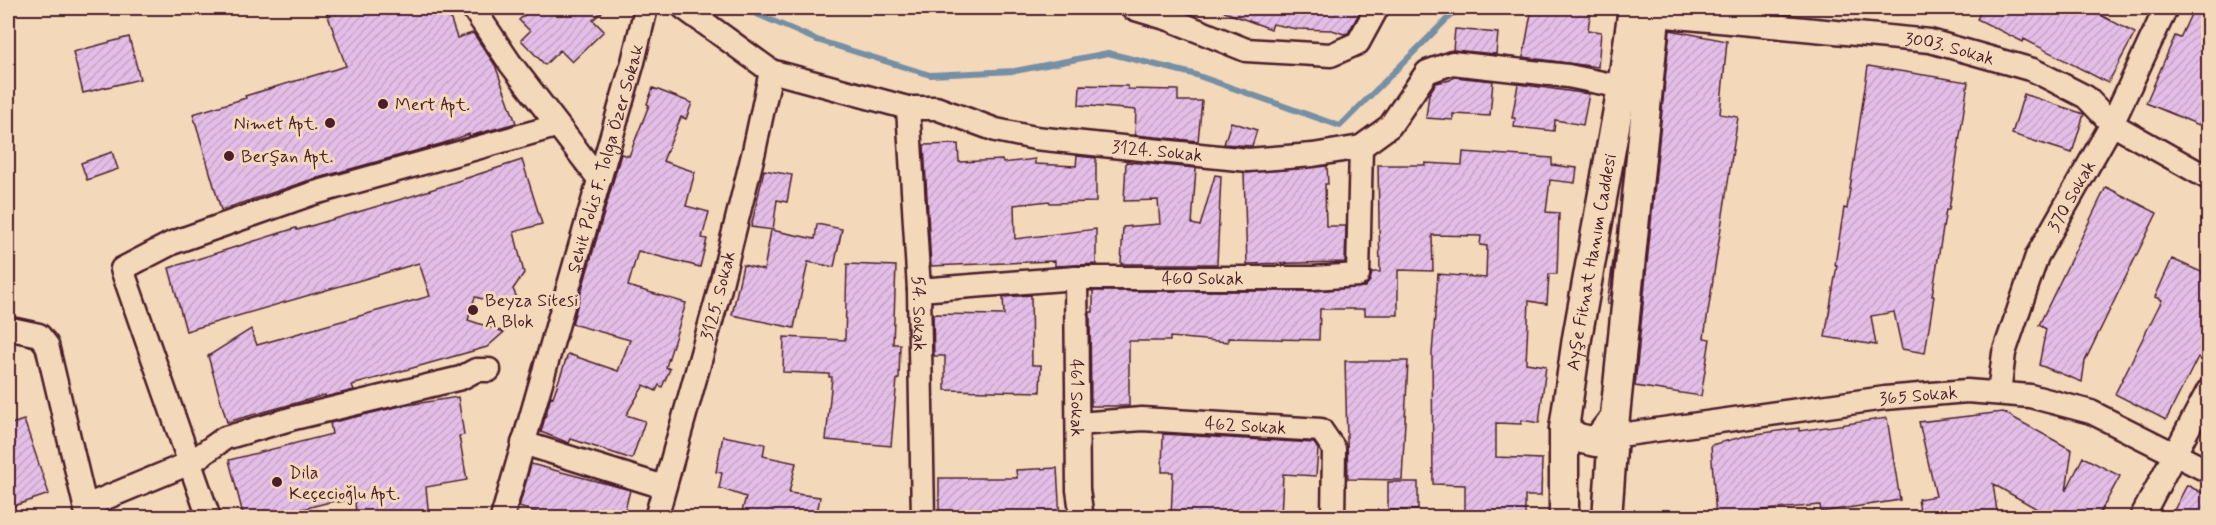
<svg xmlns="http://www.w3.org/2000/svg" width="2216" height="525" font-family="Mynerve,sans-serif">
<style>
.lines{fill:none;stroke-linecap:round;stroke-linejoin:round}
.stream{stroke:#758fa4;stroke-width:6}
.building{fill:url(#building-hatch);stroke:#4a1f2b;stroke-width:1.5}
.minor-casing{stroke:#4a1f2b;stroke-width:27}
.major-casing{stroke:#4a1f2b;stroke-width:33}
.minor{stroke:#f3d8ba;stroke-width:22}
.major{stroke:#f3d8ba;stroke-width:28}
.poi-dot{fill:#4a1f2b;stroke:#f3d8ba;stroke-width:2}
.labels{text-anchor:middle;stroke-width:6;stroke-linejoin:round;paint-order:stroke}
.street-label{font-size:18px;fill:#4a1f2b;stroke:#f3d8ba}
.poi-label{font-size:18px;fill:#4a1f2b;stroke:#f3d8ba;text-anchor:start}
</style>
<defs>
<pattern id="building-hatch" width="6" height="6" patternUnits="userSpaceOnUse" patternTransform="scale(1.5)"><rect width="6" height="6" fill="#e4bee7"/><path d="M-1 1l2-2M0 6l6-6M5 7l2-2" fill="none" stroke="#c5a3c6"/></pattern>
</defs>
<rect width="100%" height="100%" fill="#f3d8ba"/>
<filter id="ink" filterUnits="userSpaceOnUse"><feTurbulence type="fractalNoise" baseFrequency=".0167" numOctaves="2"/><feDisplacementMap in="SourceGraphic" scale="12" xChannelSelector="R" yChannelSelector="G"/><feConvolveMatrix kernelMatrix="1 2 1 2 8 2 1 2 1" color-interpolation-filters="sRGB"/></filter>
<g filter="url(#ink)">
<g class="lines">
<path class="stream" d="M743 8 817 40 930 75 1015 71 1108 53 1193 74 1340 126 1458 8"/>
</g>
<path class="building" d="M325 8H447L457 38 473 33 495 65 516 123 469 136V134L444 143 307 181 221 210 193 114 246 98 245 96 346 66Z
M532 8H606L593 20 604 31 572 62 560 50 545 65 521 40 530 31 519 20Z
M1219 8H1362L1348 33 1344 34 1332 30 1297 29 1273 24 1271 29 1230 14 1219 9Z
M1532 8 1568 12 1569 8H1591L1588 30 1601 32 1598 67 1523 57Z
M1983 8H2087L2135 33 2108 83 2024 39 2023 42 1977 19Z
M2194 8H2208V104L2199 125 2146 103 2175 36 2180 38Z
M1455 29 1498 33 1496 54 1453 50Z
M1670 30 1727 41 1720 114 1738 117 1704 338 1710 339 1701 396 1635 386Z
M129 37 140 79 83 93 73 52Z
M1868 66 1968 82 1949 210H1946L1932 296H1934L1925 353 1902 349 1894 312 1871 316 1876 345 1825 337 1837 265H1835L1844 208 1847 209Z
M1454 77 1493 81 1490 116 1453 114V120L1426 118 1429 94 1436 83 1450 80Z
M1518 84 1589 94 1583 125 1555 120 1554 131 1514 127 1515 118H1512Z
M1080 85 1128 86V89L1178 90V101H1202L1198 141 1135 135 1136 110 1079 105Z
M653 88 692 103 686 119 681 117 663 161 695 172 686 206 709 212 702 238 707 239 700 267 638 251 628 286 686 303 666 367 670 369 662 387 659 385 656 391 644 385 626 415 645 421 632 459 571 439 569 443 541 432 551 396 553 397 568 354 618 371 630 340 572 324 621 154 629 156 649 105 647 104Z
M2024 94 2084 114 2072 153 2012 134Z
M1231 122 1257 130 1252 146 1224 144Z
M958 144 959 162 1002 160 1003 163 1035 159V164L1076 166 1077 156 1096 158V202L1050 203 1049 201 1014 205 1015 239 1096 229V264H1098L1055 266V261L931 266 924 145Z
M112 152 118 169 87 180 81 163Z
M1463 152 1552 158V165L1577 168 1575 183 1550 180 1546 212 1559 213 1557 274H1549L1547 304 1529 301 1526 363 1546 366 1539 423 1521 420V424L1496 423V457L1542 459 1541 496H1525V518H1465V485L1433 484 1432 354 1438 274 1486 278 1487 246 1480 245 1481 236 1432 235 1433 271 1398 270V315H1365V309H1320L1319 340 1228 338V342L1170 337V341H1129V406H1091L1090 312H1093V291H1313L1365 287 1370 281 1372 272H1380L1378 165H1425V163L1462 165Z
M522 160 542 224 514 232 524 273 513 289 517 298 511 306 475 297 468 320 504 332 487 347 352 385 354 390 325 397V395L227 422 208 356 251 329 257 345 430 296 419 263 186 331 169 268 296 228 297 230 412 196Z
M1126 162 1196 168 1192 224 1200 226 1215 175 1221 176 1217 264H1121L1123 227 1160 224 1158 200 1124 201Z
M1327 166 1328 184H1325L1326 226H1346L1345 262 1247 264 1244 173Z
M764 170 792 175 787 202 777 200 773 230 751 227Z
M2106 187 2157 213 2085 361 2082 382 2039 365 2046 329 2039 325Z
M817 224 842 229 834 267 808 262 794 328 732 315 743 265 764 270 771 230 815 239Z
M1615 247 1610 304H1607Z
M2172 259 2208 275V352L2204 361 2198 357 2166 420 2115 394 2162 300 2155 297Z
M847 264 896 266 893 344H900L899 379H897L891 446 826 440 832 377H829V374L783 372 784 337 845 340Z
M1031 295 1032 365H1041L1040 392 945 390V356H934L933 314 1004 315 1003 297Z
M1345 361H1408L1402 480 1348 479Z
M458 397 464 435 459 436 467 480 426 487 429 518H356L355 499 338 502V500L267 518H244L229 460 332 434 330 423 401 406Z
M2003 412 2072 450 2066 491 2083 457 2120 476 2100 513 2102 514V518H2053L1993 484 1998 518H1921L1918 499 1936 496 1919 422Z
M1887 418 1900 500 1821 512 1820 505 1756 511 1757 518H1716L1711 445 1749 435 1799 428V431Z
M24 420 49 494 8 508V425Z
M1163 434 1314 443 1318 449 1316 476 1283 474 1281 518H1171L1173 472H1162Z
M723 436 765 444 763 456 796 463 789 493 820 497 817 514 809 513V518H740L746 497 719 488 722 473 716 472Z
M531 464 630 490 623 518H557L519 507Z
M1057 468 1060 518H939V478H1017L1016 470Z
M1388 482H1418V510H1388Z
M2187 485 2208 496V518H2170Z"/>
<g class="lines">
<defs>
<g id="minor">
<path d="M473 8 510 63 599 179"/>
<path id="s1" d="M684 8 771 71 908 108H936L996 130 1035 138 1248 160 1313 155 1361 147 1390 126 1427 72 1452 63 1568 76 1622 87"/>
<path d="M1132 8 1169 19 1246 50 1331 55 1358 43 1377 8"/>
<path id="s2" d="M1656 15 1930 41 2033 70 2086 97 2112 124 2208 178"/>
<path id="s3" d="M908 108 919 290 923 518"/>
<path id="s4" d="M1076 278 1078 490 1082 518"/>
<path id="s5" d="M919 290 1076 278H1313L1358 275 1361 147"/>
<path d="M8 330 11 329 39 335 47 345 88 518"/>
<path id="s6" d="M1999 393 2004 353 2037 256 2112 124 2166 8"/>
<path id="s7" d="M1078 424 1142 419 1321 430 1334 449 1333 518"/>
<path id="s8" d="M1613 436 1885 398 1967 391 2030 396 2091 412 2208 471"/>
<path d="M523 443 664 487"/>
<path d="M86 506 190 463 225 438 294 418 461 378 476 370H489"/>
<path d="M209 518 122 269 172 243 311 194 556 126"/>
<path id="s9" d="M502 518 633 62 646 8"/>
<path id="s10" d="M656 518 718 296 754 151 771 71"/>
<path d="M2141 518 2208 391"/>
</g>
<g id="major">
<path d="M1564 429 1578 438 1596 442 1614 419"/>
<path id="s11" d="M1564 518V429L1577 338 1622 87 1633 8"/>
<path d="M1607 518 1613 436 1656 8"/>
</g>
</defs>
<use href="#minor" class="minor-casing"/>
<use href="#major" class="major-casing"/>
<use href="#minor" class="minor"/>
<use href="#major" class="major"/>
</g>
</g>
<g class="poi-dot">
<circle cx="383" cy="104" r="6"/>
<circle cx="330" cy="123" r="6"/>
<circle cx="229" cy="156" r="6"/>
<circle cx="473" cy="310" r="6"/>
<circle cx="277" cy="482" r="6"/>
</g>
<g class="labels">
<g class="street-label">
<text dy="6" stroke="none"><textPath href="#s2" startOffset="296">3003. Sokak</textPath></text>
<text dy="6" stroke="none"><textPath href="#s1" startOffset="504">3124. Sokak</textPath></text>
<text dy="6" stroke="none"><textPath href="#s9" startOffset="374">Şehit Polis F. Tolga Özer Sokak</textPath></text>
<text dy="6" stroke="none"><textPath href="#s6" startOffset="212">370 Sokak</textPath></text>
<text dy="6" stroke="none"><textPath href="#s11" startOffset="258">Ayşe Fitnat Hanım Caddesi</textPath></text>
<text dy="6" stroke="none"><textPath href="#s5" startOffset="284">460 Sokak</textPath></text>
<text dy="6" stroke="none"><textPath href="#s10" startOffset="231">3125. Sokak</textPath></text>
<text dy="6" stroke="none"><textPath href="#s3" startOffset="206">54. Sokak</textPath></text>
<text dy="6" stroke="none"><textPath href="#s8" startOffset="308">365 Sokak</textPath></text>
<text dy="6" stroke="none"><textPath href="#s4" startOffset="120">461 Sokak</textPath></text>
<text dy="6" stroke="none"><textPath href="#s7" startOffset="168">462 Sokak</textPath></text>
</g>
<g class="poi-label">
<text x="395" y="110">Mert Apt.</text>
<text x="318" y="129" text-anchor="end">Nimet Apt.</text>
<text x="241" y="162">Berşan Apt.</text>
<text x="485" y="306">Beyza Sitesi<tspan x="485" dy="21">A Blok</tspan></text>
<text x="289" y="478">Dila<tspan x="289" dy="21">Keçecioğlu Apt.</tspan></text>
</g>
</g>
<rect width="2216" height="525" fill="none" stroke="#f3d8ba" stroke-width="30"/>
<rect x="15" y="15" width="2186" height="495" fill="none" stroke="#4a1f2b" stroke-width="2" filter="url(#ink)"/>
</svg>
